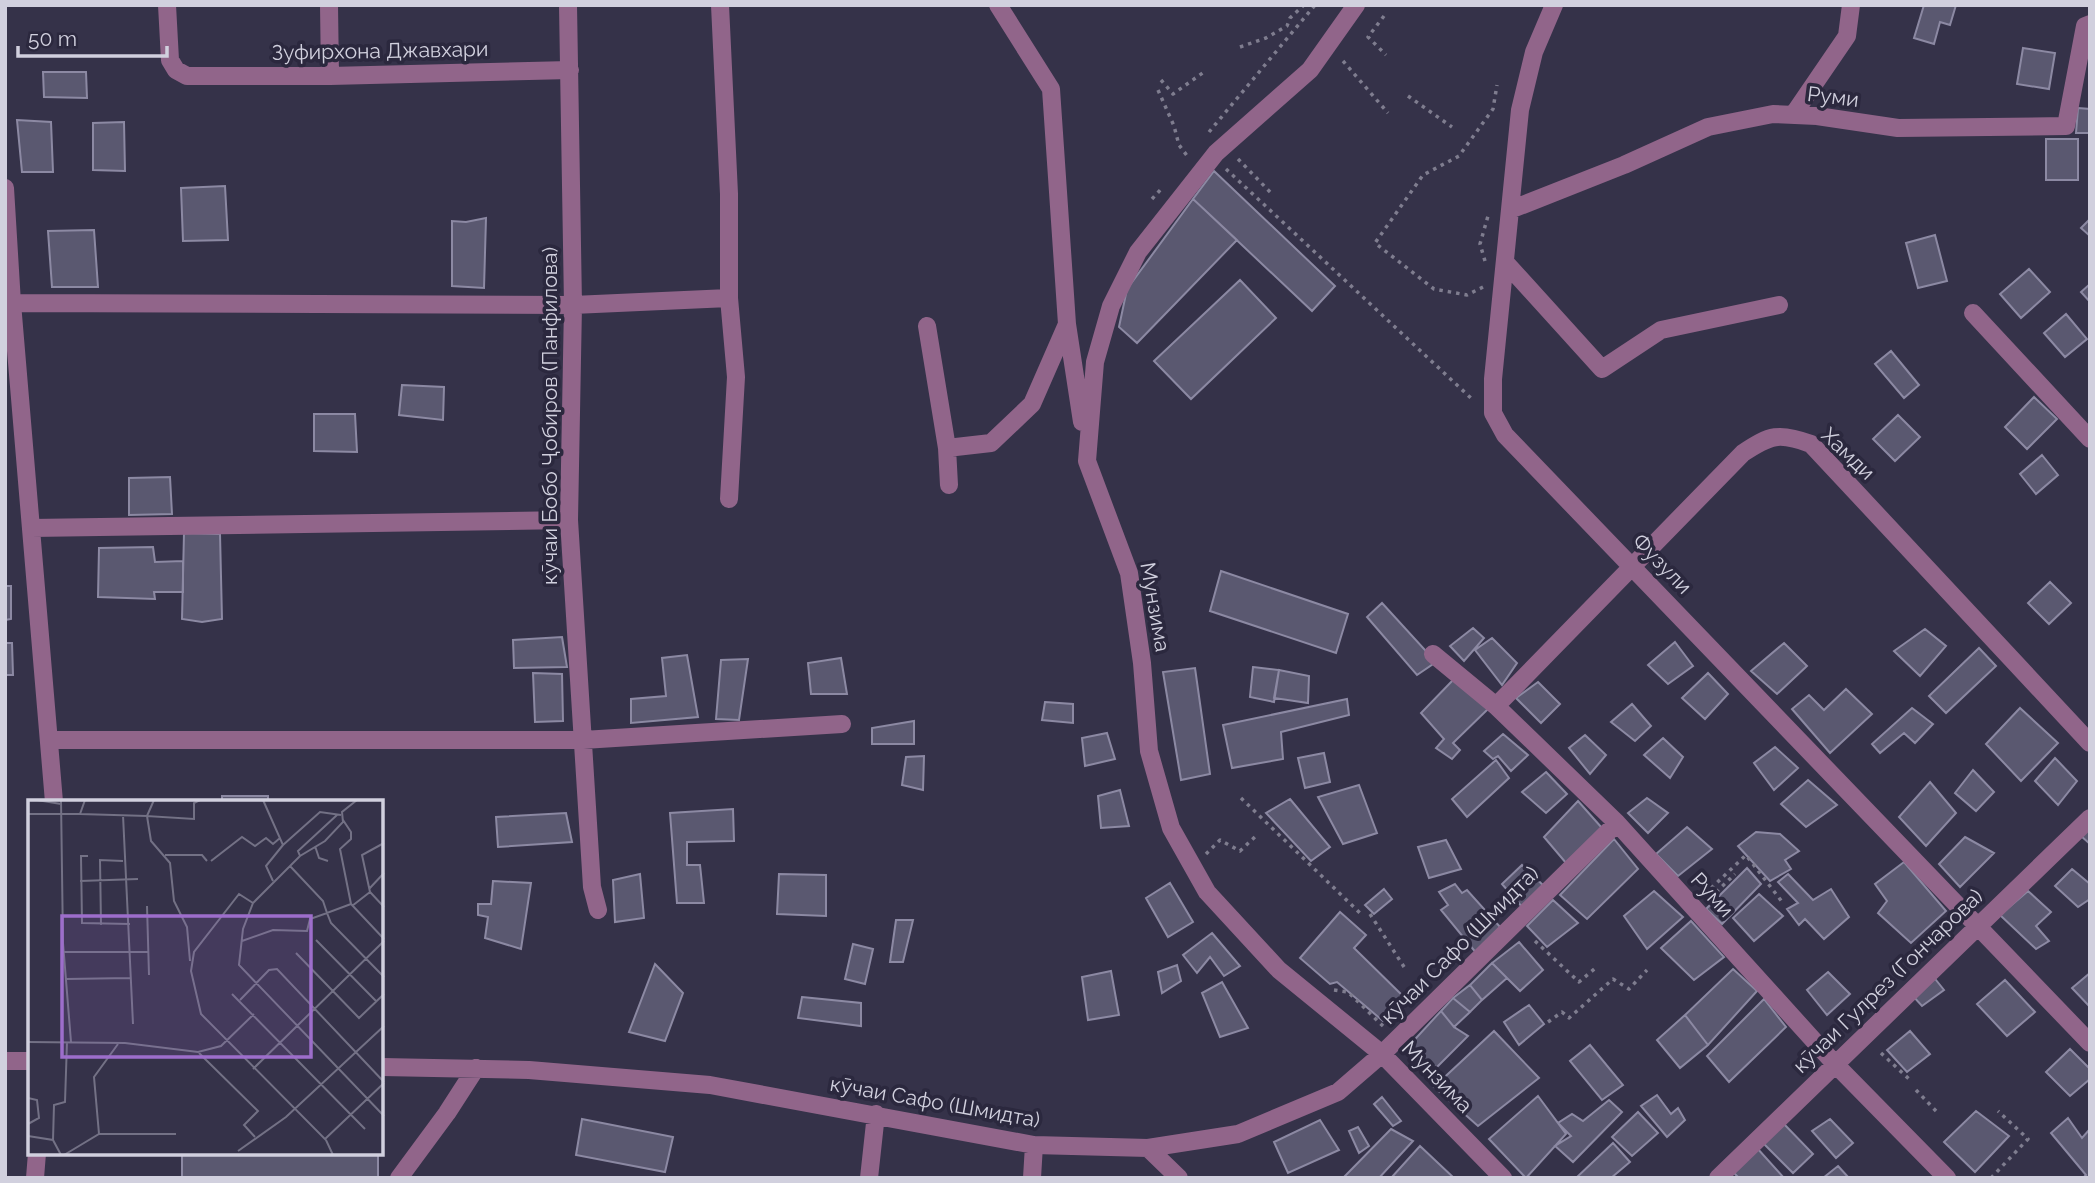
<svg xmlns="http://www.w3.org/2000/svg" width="2095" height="1183" font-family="Raleway,sans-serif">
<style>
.building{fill:#5a5870;stroke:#8c89a3;stroke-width:2}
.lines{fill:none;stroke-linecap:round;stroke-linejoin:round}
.path{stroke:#7f7d8f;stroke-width:3.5;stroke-dasharray:3.5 5;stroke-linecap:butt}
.minor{stroke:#91658a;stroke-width:18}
.labels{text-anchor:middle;stroke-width:7;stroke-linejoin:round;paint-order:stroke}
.street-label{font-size:21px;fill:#d1d0de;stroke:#2b283e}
.inset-road{fill:none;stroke:#737185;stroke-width:2}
.view{fill:#9d6ecb;fill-opacity:0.15;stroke:#9d6ecb;stroke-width:3.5}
.inset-edge{fill:none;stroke:#d1d0de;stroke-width:3.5}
</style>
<rect width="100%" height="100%" fill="#353249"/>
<path class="building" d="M1924 5H1956L1950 25 1940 22 1934 44 1914 38Z
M2023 48 2055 53 2049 89 2017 84Z
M43 72H86L87 98 44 97Z
M2078 108 2090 109V133H2076Z
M17 120 51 122 53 172H22Z
M124 122 125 171 93 170V123Z
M2046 139H2078V180H2046Z
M1214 171 1335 286 1312 311 1193 199Z
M225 186 228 240 183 241 181 188Z
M1193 199 1237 240 1137 343 1119 327 1127 289Z
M486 218 484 288 452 286V221L466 222Z
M2090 219V236L2081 228Z
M94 230 98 287H52L48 231Z
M1935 235 1947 281 1918 288 1906 243Z
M2029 269 2050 292 2021 318 2000 294Z
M1240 280 1276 318 1191 399 1154 361Z
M2090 284V302L2081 292Z
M2066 314 2087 339 2065 357 2044 333Z
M1891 351 1919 385 1904 398 1875 364Z
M402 385 444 387 443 420 399 415Z
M2034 397 2057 419 2027 449 2005 427Z
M314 414H355L357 452 314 451Z
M1898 415 1920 437 1895 461 1873 439Z
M2042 455 2058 475 2036 494 2020 474Z
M170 477 172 514 129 515V478Z
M184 533 220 534 222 619 202 622 182 619Z
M153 547 155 562 183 561V592H154L155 599 98 597 99 548Z
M1221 571 1348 614 1336 653 1210 611Z
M2050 582 2071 603 2049 624 2028 603Z
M5 586H11V619L5 620Z
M1382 603 1436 662 1417 675 1367 617Z
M1473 628 1484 638 1464 661 1450 646Z
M1925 629 1946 646 1920 676 1894 651Z
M562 637 567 667 514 668 513 640Z
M1492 638 1517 663 1502 685 1475 650Z
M1675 642 1693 666 1668 684 1648 665Z
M5 643H12L13 675H5Z
M1784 643 1807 666 1777 694 1751 671Z
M1979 648 1996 666 1946 713 1929 696Z
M687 655 698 717 631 723V699L666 696 662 658Z
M841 658 847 694H811L808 663Z
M748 659 739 720 716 719 721 660Z
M1253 667 1279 670 1274 702 1250 697Z
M1195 668 1210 774 1181 780 1163 672Z
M1279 670 1309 676 1308 703 1274 698Z
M533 673 562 674 563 721 535 722Z
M1708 673 1728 694 1705 719 1682 698Z
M1455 678 1488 709 1453 743 1460 750 1452 759 1436 748 1444 739 1421 713Z
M1538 682 1560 704 1541 723 1516 698Z
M1846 689 1872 714 1830 753 1792 709 1809 695 1824 710Z
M1347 699 1349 715 1281 732 1283 759 1232 768 1223 725Z
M1045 702 1073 704V723L1042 720Z
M1632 704 1651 726 1635 741 1611 722Z
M1912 708 1933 724 1915 743 1904 733 1880 753 1872 744Z
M2020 708 2058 743 2021 781 1986 744Z
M914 721V744H872V728Z
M1107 733 1115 759 1085 766 1082 738Z
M1503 734 1528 755 1511 771 1498 756 1493 759 1484 751Z
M1585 735 1606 755 1590 774 1569 748Z
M1663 738 1683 757 1670 778 1644 755Z
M1775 747 1798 768 1774 790 1754 763Z
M1324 753 1330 782 1305 788 1298 758Z
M924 756 923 790 902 785 906 757Z
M2055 758 2077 781 2058 805 2035 781Z
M1496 760 1509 778 1467 817 1452 799Z
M1973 770 1994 792 1976 811 1955 793Z
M1546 772 1567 794 1546 813 1522 792Z
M1808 780 1837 805 1806 827 1781 804Z
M1930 782 1956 813 1926 846 1899 817Z
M1359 785 1377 833 1343 844 1318 797Z
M1120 790 1129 826 1101 828 1098 796Z
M222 796H268V802H222Z
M1647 798 1668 813 1648 833 1628 813Z
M1290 799 1330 847 1311 861 1266 813Z
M1578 801 1602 828 1566 863 1544 837Z
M733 809 734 841 687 842V865H700L704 903H677L670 813Z
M566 813 572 842 498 847 496 817Z
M1687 827 1712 849 1678 876 1656 854Z
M2090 827V844L2081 836Z
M1756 832 1780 834 1799 851 1785 860 1791 869 1770 881 1738 846Z
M1965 837 1994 853 1960 887 1939 864Z
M1614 839 1638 869 1587 919 1560 895Z
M1446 840 1461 869 1429 878 1418 847Z
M1904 862 1946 911 1911 943 1878 913 1887 901 1875 884Z
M1522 865 1546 888 1523 908 1502 884Z
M1747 868 1761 884 1722 924 1706 909Z
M2072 869 2090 884V899L2078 907 2055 886Z
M640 874 644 918 615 922 613 880Z
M779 874 826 875V916L777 914Z
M1788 874 1813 900 1831 889 1849 917 1824 939 1805 919 1799 925 1787 909 1798 903 1778 882Z
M493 881 531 883 521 949 485 938 488 917 478 915V904H491Z
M1170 883 1193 922 1168 937 1146 898Z
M1455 884 1462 893 1467 890 1501 928 1477 954 1441 910 1448 905 1439 892Z
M1384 889 1392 899 1374 914 1365 905Z
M1654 891 1683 917 1647 949 1624 916Z
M2028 891 2051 912 2036 926 2049 941 2036 949 2000 915Z
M1759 894 1783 916 1754 941 1733 918Z
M1553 900 1578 923 1547 947 1527 926Z
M1340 912 1366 935 1354 948 1408 1001 1383 1021 1337 982 1330 984 1300 958Z
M896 920H913L903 962H890Z
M1691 921 1724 957 1694 980 1661 948Z
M1212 933 1240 966 1224 976 1210 957 1197 973 1183 955Z
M1519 942 1543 970 1520 991 1492 963Z
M853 944 873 949 865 984 845 979Z
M1492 963 1507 978 1482 1000 1470 985Z
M655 964 683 993 665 1041 629 1032Z
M1177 965 1181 981 1162 993 1158 972Z
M1733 969 1757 991 1708 1045 1685 1015Z
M1111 971 1119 1015 1088 1020 1082 977Z
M1828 972 1850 994 1827 1015 1807 990Z
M2090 973V1007L2072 988Z
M1932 975 1944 990 1922 1006 1912 995Z
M2005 980 2035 1012 2007 1036 1977 1004Z
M1222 982 1248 1028 1220 1037 1202 993Z
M1470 985 1482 1000 1470 1012 1453 998Z
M802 997 861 1003V1026L798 1018Z
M1453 998 1470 1012 1454 1027 1441 1011Z
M1764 999 1786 1027 1729 1082 1707 1056Z
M1529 1005 1544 1024 1519 1045 1504 1022Z
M1441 1011 1454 1027 1468 1036 1430 1074 1406 1049Z
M1685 1015 1708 1045 1680 1068 1657 1040Z
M1494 1031 1539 1078 1478 1126 1434 1087Z
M1910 1031 1930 1054 1907 1072 1887 1050Z
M1590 1045 1623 1085 1602 1100 1570 1061Z
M2070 1049 2090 1069V1079L2070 1096 2046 1072Z
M1657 1095 1671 1114 1678 1108 1685 1120 1667 1137 1641 1106Z
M1538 1096 1566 1134 1526 1178 1489 1139Z
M1382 1097 1401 1121 1393 1126 1374 1104Z
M1609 1100 1622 1112 1573 1162 1555 1146 1571 1136 1558 1123 1572 1114 1583 1121Z
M1976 1111 2009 1136 1975 1172 1944 1142Z
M1638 1112 1658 1133 1632 1156 1612 1137Z
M2068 1118 2082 1138 2090 1129V1178H2083L2086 1175 2051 1133Z
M582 1119 673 1137 665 1172 576 1155Z
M1830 1119 1853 1143 1836 1158 1812 1131Z
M1320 1120 1339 1150 1288 1173 1274 1142Z
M1783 1123 1813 1154 1793 1173 1762 1142Z
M1358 1127 1369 1146 1359 1153 1349 1131Z
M1391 1129 1413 1141 1379 1178H1343Z
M1613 1143 1630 1162 1611 1178H1576Z
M1420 1146 1454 1178H1391Z
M1757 1148 1784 1178H1739L1732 1171Z
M182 1153H378V1178H182Z
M1838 1166 1849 1178H1823Z"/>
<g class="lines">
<path class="path" d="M1384 16 1368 37 1386 55
M1240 47 1266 38 1287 26 1290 18 1304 5
M1343 61 1388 113
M1161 80 1173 94 1204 72
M1158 90 1174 126 1179 145 1188 157
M1408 96 1452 127
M1209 132 1315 5
M1238 159 1273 195
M1226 169 1473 400
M1152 199 1163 187
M1485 261 1480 244 1488 216
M1483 287 1467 295 1434 289 1375 243 1423 175 1459 156 1493 109 1497 85
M1241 798 1362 915
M1206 854 1220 840 1240 851 1258 834
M1705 894 1746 855 1783 903
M1710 898 1735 874
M1370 914 1406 970
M1535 941 1579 982 1598 966
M1334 990 1348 992 1385 1028
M1548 1022 1562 1012 1569 1018 1613 979 1629 989 1647 970
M1881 1053 1909 1079
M1916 1090 1937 1112
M1991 1178 2028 1139 1998 1111"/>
<path class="minor" d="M167 5 170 60 176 70 187 76H330L570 70
M329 5 330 76
M568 5 573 305 569 520 592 887 598 910
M720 5 729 194V298L736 377 729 499
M998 5 1051 89 1067 324 1082 422
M1356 5 1310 70 1216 153 1138 252 1111 306 1095 362 1087 461 1129 573 1142 663 1149 751 1171 828 1207 892 1279 970 1382 1054 1503 1178
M1554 5 1534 52 1520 110 1493 379V413L1505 435 2090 1043
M1793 115 1847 36 1851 5
M5 188 12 303 54 802
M1510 210 1624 165 1708 127 1773 114 1817 116 1898 128 2066 126 2085 26 2090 24
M1505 262 1602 369 1661 330 1779 305
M12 303 573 305 729 298
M1973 313 2090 439
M927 326 947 448 949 485
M947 448 991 443 1032 404 1067 324
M31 528 569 520
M1433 654 1496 706 1617 823 1835 1064 1947 1178
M1496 706 1743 453C1770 435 1779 432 1811 444L2090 743
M49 740H583L842 724
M5 1061H30
M382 1067 529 1070 710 1085 1034 1145 1148 1148 1238 1134 1338 1092 1382 1054 1617 823
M1148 1148 1179 1178
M35 1178 37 1153
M399 1178 447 1113 476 1068
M869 1178 876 1114
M1032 1178 1034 1145
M1718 1178 2090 818"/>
</g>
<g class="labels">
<g class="street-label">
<text transform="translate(380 51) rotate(-1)" y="7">Зуфирхона Джавхари</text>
<text transform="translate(1833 97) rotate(7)" y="7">Руми</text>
<text transform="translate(550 416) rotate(-90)" y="7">кӯчаи Бобо Ҷобиров (Панфилова)</text>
<text transform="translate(1848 454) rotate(44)" y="7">Хамди</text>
<text transform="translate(1662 564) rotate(46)" y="7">Фузули</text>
<text transform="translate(1155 607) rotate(80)" y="7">Мунзима</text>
<text transform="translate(1712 895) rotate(48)" y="7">Руми</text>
<text transform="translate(1460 945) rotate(-45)" y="7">кӯчаи Сафо (Шмидта)</text>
<text transform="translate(1888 981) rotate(-44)" y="7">кӯчаи Гулрез (Гончарова)</text>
<text transform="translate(1437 1077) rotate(46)" y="7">Мунзима</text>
<text transform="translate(935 1102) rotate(10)" y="7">кӯчаи Сафо (Шмидта)</text>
</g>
</g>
<g transform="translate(28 800)">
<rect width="355" height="355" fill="#353249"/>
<path class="inset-road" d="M9 0 33 4M33 0 35 143 43 242M235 0 255 45 238 66 245 81M329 0 314 12 315 22 297 41 272 56 225 103 215 129 211 165 356 316M0 14H52L57 0M52 14 119 16 126 0M95 15 105 224M315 20 323 32V39L312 49 323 104 356 139M356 43 334 55 342 92 356 107M255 45 292 12 313 15M287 46 291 58 300 61M137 55H174L179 61M60 56H53L54 123 102 124M272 56 270 51 309 15M183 61 214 37 227 46 238 38 245 44 252 38M262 66 295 101 299 113 323 104M52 81 110 79M341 89 356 73M225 103 211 94 166 152 163 171 173 214 298 340 305 355M119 106 121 175M324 106 342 92M73 125 72 60 95 61M288 140 348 201M214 141 245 130 279 131 282 119 299 113 303 123 356 177M35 152H121M268 153 331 218 356 194M162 161 159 127 146 101 142 63 123 41 119 16 166 19V3L172 0M38 179 102 178M204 194 337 329M212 200 241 170 249 169 356 282M0 242 97 243 170 252 193 246 226 214M171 253 230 311 216 325 227 337M225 269 356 141M0 298 9 300 11 318 0 324M71 334 66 277 90 244M0 336 25 340 33 355M297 339 356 283M25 340 26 305 37 302 39 242M210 351 258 317 356 226M36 355 71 334H148"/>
<path class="view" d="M34 116H283V257H34Z"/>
<rect width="355" height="355" class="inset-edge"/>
</g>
<rect width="2095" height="1183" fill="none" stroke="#d1d0de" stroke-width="14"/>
<path d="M18 46v10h149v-10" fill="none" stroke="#d1d0de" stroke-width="3.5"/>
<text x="28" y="46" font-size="21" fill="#d1d0de" stroke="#2b283e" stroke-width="5" paint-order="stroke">50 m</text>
</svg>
